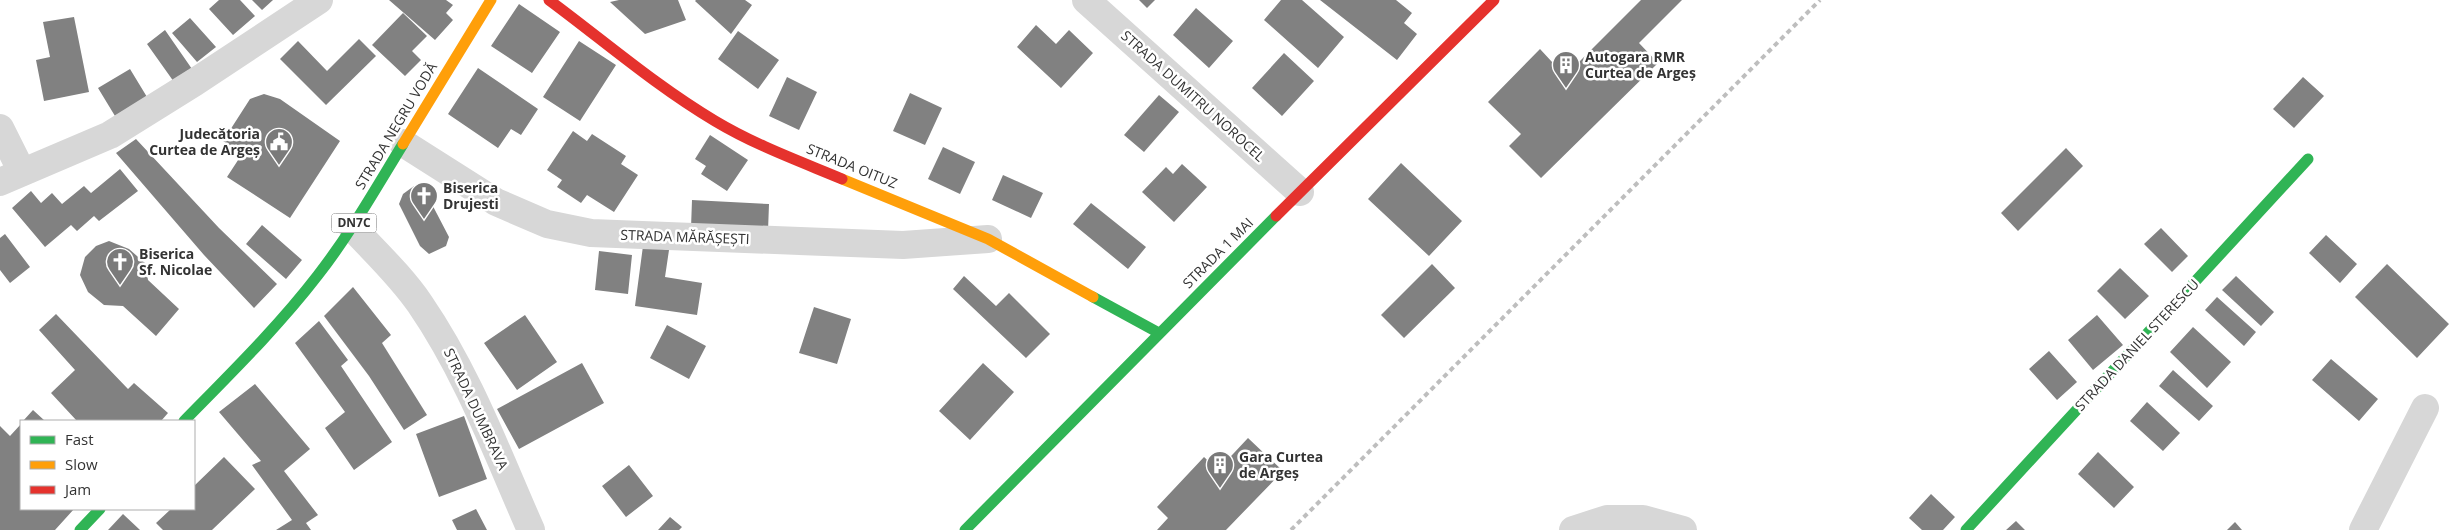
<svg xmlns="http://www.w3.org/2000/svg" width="2454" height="530" font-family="'Open Sans',sans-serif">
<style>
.building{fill:#818181}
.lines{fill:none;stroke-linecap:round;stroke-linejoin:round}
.street{stroke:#d7d7d7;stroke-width:28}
.fast{stroke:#30b455;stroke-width:11}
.slow{stroke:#ff9f0a;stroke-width:11}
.jam{stroke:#e5322d;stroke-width:11}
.rail{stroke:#bebebe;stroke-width:4;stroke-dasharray:5 4;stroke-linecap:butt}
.labels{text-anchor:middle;stroke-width:5;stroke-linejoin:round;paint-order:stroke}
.shield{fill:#fff;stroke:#707070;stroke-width:1}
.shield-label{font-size:12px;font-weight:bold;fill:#333}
.poi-label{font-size:14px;font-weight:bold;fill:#333;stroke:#fff;text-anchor:start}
.street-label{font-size:14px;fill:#333;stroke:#fff}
</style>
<rect width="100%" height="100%" fill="#fff"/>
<path class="building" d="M219 0H240L255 16 233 35 209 9Z
M252 0H273L262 10Z
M389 0H446L453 5 446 13 453 20 435 40Z
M619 0H678L686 20 645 34 610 2Z
M696 0H745L752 5 731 34 695 1Z
M1139 0H1155L1147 8Z
M1281 0H1302L1344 37 1318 68 1264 20Z
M1320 0H1396L1412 13 1404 23 1417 34 1397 60Z
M1641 0H1682L1639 43 1658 63 1541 178 1509 146 1521 134 1488 102 1540 49 1565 76Z
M519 4 560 32 532 73 491 46Z
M1196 8 1233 41 1209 68 1173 35Z
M403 13 427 36 412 51 421 60 405 76 372 45Z
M74 17 89 92 44 101 36 60 50 57 43 22Z
M190 18 216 47 197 62 172 33Z
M1036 25 1056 44 1069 30 1093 53 1061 88 1017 47Z
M165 30 192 69 174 82 147 44Z
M738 31 779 60 758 89 718 59Z
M359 39 376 56 326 105 280 59 298 41 327 71Z
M579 41 616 65 580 121 543 97Z
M1284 53 1314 81 1282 116 1252 88Z
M478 68 538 109 521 135 511 129 498 148 448 114Z
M130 69 147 97 115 116 98 88Z
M787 77 817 92 799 130 769 116Z
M2303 77 2324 96 2294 128 2273 109Z
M910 93 942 108 925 145 893 131Z
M264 94 280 99 340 141 290 218 227 177 242 154 223 141 250 99Z
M1159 95 1179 112 1144 152 1124 135Z
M573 131 587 141 592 134 626 156 621 164 638 175 614 212 587 195 581 203 557 187 562 180 547 170Z
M710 135 748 160 727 191 701 174 706 166 695 159Z
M136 139 219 228 277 284 254 308 204 255 116 153Z
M943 147 975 162 960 194 928 179Z
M2066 148 2083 166 2018 231 2001 213Z
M1401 163 1462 221 1429 256 1368 199Z
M1182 164 1207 187 1174 222 1142 192 1166 167 1173 174Z
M120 169 138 191 99 221 94 216 77 231 71 225 45 247 12 208 31 191 41 203 52 193 62 204 84 186 91 193Z
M1003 175 1043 193 1031 218 992 200Z
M414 186 424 189 449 237 446 246 429 254 420 246 399 204 403 194Z
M692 200 769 204 768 231 691 228Z
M1091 203 1146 247 1128 269 1073 224Z
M262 225 302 260 286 279 246 244Z
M2161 228 2188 256 2172 272 2144 244Z
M5 234 30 267 10 283 0 270V238Z
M2326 235 2357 264 2340 283 2309 253Z
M109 241 129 249 145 263 148 280 179 309 156 336 123 306 104 305 88 292 80 275 85 257 96 246Z
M643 246 669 250 665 277 702 283 697 315 635 306Z
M599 251 632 255 628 294 595 290Z
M1432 264 1455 288 1404 338 1381 315Z
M2387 264 2449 324 2417 358 2355 297Z
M2120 268 2149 296 2125 319 2097 291Z
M964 276 996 306 1009 293 1050 334 1026 358 953 289Z
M2236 276 2274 312 2261 326 2222 290Z
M353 287 391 335 382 343 427 415 404 430 369 376 324 316Z
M2217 297 2256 332 2244 346 2205 310Z
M814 307 851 319 837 364 799 353Z
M56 314 128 389 134 383 168 413 161 421H77L51 393 75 370 39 330Z
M525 315 557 362 517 390 484 343Z
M2097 315 2123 345 2093 370 2068 340Z
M319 321 348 360 341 366 392 442 354 470 325 428 345 412 295 343Z
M667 325 706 346 689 379 650 358Z
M2193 327 2231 362 2207 388 2170 352Z
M2049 351 2077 382 2057 400 2029 369Z
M2331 359 2378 399 2359 421 2312 380Z
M582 363 604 403 519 449 497 409Z
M983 363 1014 392 970 440 939 411Z
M2173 370 2213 406 2199 421 2159 386Z
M255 384 310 449 284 471 318 515 306 523 311 530H276L292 520 252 465 261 461 219 412Z
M2147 402 2180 433 2163 451 2130 421Z
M33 410 45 421H23Z
M464 416 487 479 439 497 416 434Z
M21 424V509H74L55 530H0V426L10 436Z
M1248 438 1283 471 1226 530H1157L1168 518 1157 507 1204 457 1218 470Z
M2098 452 2134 487 2114 508 2078 474Z
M224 457 255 489 212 530H163L156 523 171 509H194V486Z
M629 465 653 496 626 517 602 486Z
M1931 494 1955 517 1943 530H1922L1909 518Z
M476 509 487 530H457L452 520Z
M123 514 140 530H108Z
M670 517 682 527 679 530H658Z
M2016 521 2025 530H2006Z
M2235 522 2242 530H2227Z"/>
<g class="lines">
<path class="street" d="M1086 0 1300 192
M0 128 22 172
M403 143 496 202 547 224 591 233 903 245 988 239
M0 182 110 135 195 82 319 0
M352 227C375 252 401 276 420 304 468 374 497 453 531 530
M1573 530 1607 519H1643L1683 530
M2363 530 2425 408"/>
<path class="fast" d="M1093 297 1159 333
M184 421C230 374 278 327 318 275 350 234 376 188 403 144
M80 530 100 509
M965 530 1276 216
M1966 530 2308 159"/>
<path class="slow" d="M403 144 491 0
M842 179 988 239 1093 297"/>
<path class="jam" d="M549 0C603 40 656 86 715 121 755 145 799 161 842 179
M1276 216 1494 0"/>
<path class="rail" d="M1291 530 1820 0"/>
</g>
<defs>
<symbol id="building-pin" viewBox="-11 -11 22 30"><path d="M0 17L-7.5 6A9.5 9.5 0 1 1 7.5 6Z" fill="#7a7a7a" stroke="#fff"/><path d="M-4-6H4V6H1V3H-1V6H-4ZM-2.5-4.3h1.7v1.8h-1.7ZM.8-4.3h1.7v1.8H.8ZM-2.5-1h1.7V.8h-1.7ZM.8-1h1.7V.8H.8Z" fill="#fff"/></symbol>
<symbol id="civic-pin" viewBox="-11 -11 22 30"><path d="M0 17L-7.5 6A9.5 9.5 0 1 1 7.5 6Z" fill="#7a7a7a" stroke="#fff"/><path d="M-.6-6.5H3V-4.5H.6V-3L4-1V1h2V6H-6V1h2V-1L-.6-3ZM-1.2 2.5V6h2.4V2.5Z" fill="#fff"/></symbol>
<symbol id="church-pin" viewBox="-11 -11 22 30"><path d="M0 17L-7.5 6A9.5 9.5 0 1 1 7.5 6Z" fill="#7a7a7a" stroke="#fff"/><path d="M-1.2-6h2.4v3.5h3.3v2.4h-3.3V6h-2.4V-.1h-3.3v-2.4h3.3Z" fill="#fff"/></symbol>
</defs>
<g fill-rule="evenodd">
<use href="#building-pin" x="1550" y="49" width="32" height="43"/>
<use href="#civic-pin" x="263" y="126" width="32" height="43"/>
<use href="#church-pin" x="408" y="180" width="32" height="43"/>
<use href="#church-pin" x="104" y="246" width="32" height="43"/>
<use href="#building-pin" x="1204" y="449" width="32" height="43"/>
</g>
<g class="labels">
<rect class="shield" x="331.5" y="213.5" width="45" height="19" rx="4"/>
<g class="shield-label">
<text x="354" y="227">DN7C</text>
</g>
<g class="poi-label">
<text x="1585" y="62">Autogara RMR<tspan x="1585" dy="16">Curtea de Argeș</tspan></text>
<text x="260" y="139" text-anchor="end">Judecătoria<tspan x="260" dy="16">Curtea de Argeș</tspan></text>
<text x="443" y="193">Biserica<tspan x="443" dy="16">Drujesti</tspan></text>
<text x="139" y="259">Biserica<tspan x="139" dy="16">Sf. Nicolae</tspan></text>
<text x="1239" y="462">Gara Curtea<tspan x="1239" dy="16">de Argeș</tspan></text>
</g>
<g class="street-label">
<text transform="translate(1193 96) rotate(42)" y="5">STRADA DUMITRU NOROCEL</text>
<text transform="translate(396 126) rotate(-59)" y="5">STRADA NEGRU VODĂ</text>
<text transform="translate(852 166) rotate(22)" y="5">STRADA OITUZ</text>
<text transform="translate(685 237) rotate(2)" y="5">STRADA MĂRĂȘEȘTI</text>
<text transform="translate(1218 253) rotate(-45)" y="5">STRADA 1 MAI</text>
<text transform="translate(2137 345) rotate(-47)" y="5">STRADA DANIEL STERESCU</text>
<text transform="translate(476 409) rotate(65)" y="5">STRADA DUMBRAVA</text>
</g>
</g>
<rect x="20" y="420" width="175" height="90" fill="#ffffff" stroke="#adadad"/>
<rect x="30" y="436" width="25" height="8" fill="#30b455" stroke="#adadad"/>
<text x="65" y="445" font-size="15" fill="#333333">Fast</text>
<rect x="30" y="461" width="25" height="8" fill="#ff9f0a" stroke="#adadad"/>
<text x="65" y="470" font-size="15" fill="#333333">Slow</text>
<rect x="30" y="486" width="25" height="8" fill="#e5322d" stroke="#adadad"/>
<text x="65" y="495" font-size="15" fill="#333333">Jam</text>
</svg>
